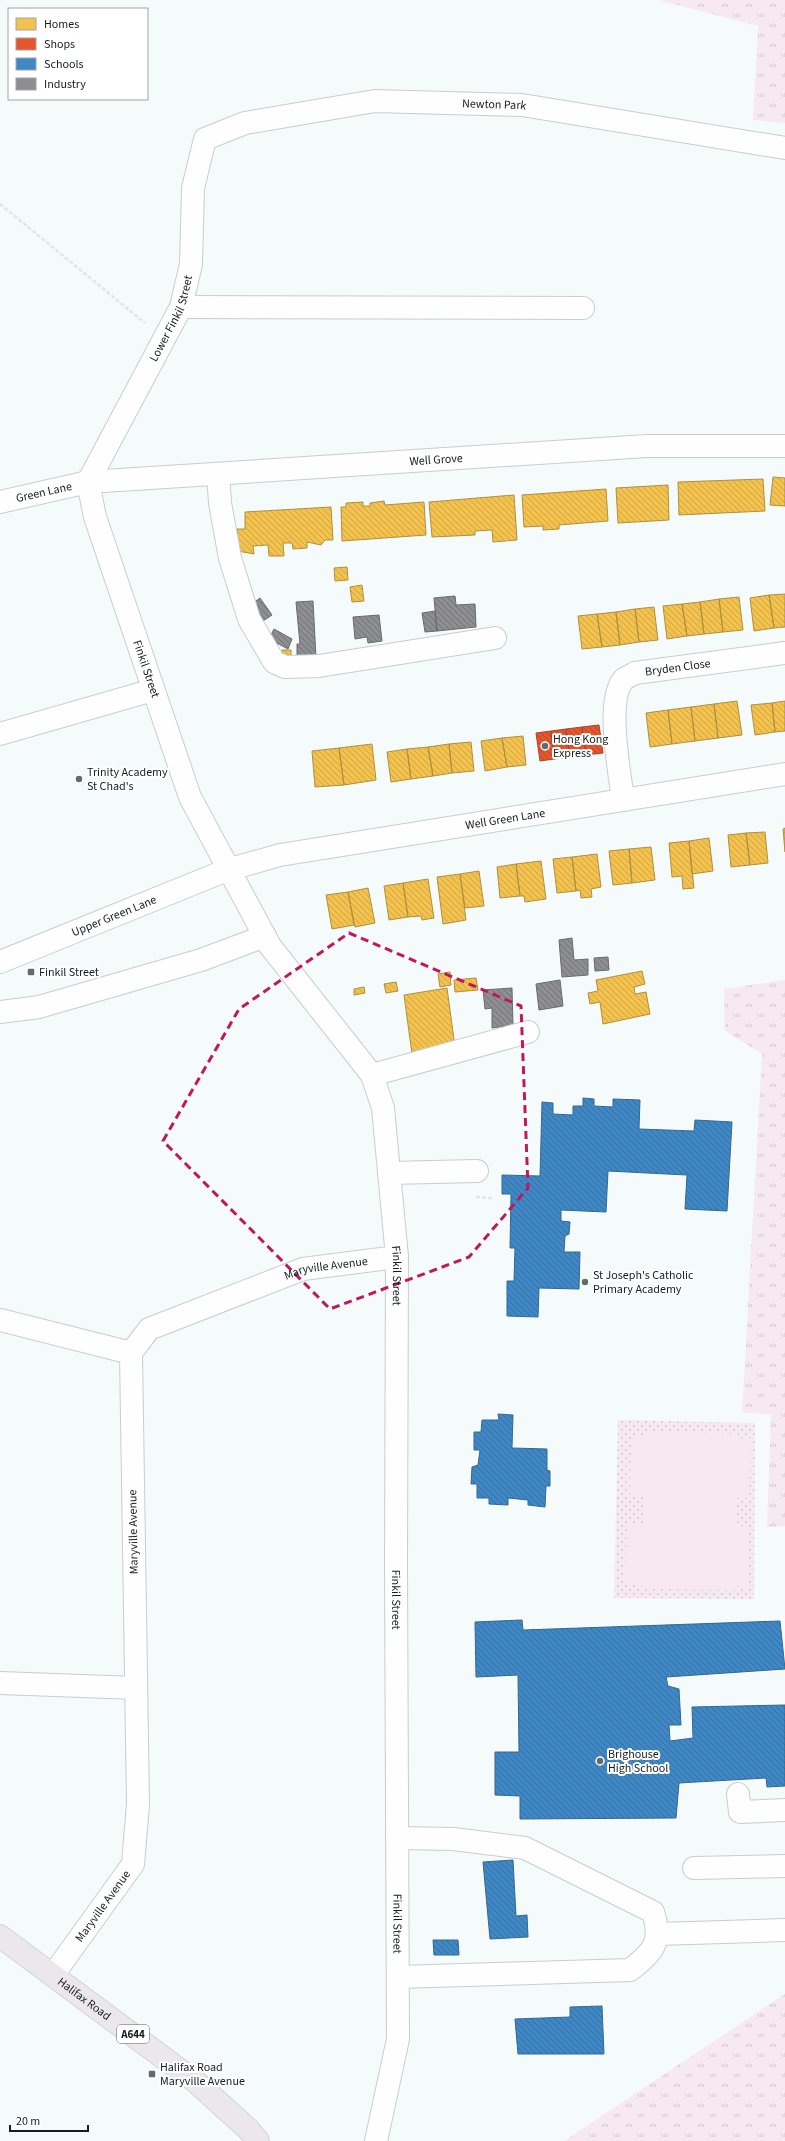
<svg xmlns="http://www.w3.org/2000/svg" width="785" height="2141" font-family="'Source Sans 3',sans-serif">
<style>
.grass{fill:url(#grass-tufts)}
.park{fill:url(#park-dots)}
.pitch{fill:#f6e9f2}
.homes{fill:url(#homes-back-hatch);stroke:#af903f}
.shops{fill:url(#shops-back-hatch);stroke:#a54629}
.schools{fill:url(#schools-back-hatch);stroke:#326893}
.industry{fill:url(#industry-back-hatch);stroke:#686c6f}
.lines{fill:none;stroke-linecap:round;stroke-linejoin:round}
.minor-casing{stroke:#c6cfcd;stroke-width:24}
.major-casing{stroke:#d0d5d5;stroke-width:24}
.path{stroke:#e3e6e6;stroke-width:2.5;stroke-dasharray:4 2;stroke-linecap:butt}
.minor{stroke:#fefefe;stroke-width:22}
.major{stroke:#ece7ea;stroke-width:22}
.marked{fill:none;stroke:#c2185b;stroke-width:3;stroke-dasharray:8 5;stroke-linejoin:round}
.poi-dot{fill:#626b6a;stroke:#fff;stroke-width:1.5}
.labels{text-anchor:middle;stroke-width:4;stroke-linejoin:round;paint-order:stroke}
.shield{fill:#fff;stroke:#5a6261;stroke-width:1}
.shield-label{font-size:11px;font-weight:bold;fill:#131e1d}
.street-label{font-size:12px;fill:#131e1d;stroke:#fff}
.poi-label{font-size:12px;fill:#131e1d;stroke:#fff;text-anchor:start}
</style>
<defs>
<pattern id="grass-tufts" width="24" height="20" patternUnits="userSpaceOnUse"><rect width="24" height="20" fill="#f6e9f2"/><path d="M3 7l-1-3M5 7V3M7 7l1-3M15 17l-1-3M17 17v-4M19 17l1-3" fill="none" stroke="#d2c7cf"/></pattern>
<pattern id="park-dots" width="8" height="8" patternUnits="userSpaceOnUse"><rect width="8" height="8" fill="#f6e9f2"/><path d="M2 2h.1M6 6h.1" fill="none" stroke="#d2c7cf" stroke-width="1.8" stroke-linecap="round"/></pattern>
<pattern id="homes-back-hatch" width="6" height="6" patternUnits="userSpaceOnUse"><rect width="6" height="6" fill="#f2c14e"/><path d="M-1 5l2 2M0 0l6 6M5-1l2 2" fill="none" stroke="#cfa544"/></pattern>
<pattern id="shops-back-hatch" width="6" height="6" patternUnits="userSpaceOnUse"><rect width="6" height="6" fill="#e4572e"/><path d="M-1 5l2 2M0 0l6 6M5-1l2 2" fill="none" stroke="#b84727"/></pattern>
<pattern id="schools-back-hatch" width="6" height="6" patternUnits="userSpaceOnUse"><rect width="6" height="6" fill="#3f88c5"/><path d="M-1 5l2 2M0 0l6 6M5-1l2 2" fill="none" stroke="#346f9f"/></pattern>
<pattern id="industry-back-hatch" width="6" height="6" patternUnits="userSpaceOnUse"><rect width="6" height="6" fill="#8d8d92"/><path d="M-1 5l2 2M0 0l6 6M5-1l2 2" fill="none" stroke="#727377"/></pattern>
</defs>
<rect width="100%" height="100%" fill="#f5fbfa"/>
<path class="grass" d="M659 0H785V123L753 120 758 26Z
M785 980V1526L767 1527 771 1414 742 1413 762 1054 725 1031 724 989Z
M785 1994V2141H564Z"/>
<path class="park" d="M618 1420 755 1423 754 1599 614 1598Z"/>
<path class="pitch" d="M644 1432 738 1434V1438H751L749 1498H737L736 1526 749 1527 748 1587 735 1586V1590L642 1589V1585H625L627 1524H643V1496H630L631 1436H643Z"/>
<path class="homes" d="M773 477 785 478V506L770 505Z
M763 479 765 511 679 515 678 482Z
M668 485 669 520 618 523 616 488Z
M606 489 608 521 559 525V529L543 530V526L524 527 522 495Z
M514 495 517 540 493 542 492 530 475 531V535L432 537 429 502Z
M384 501 385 505 424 502 426 535 342 541 341 507H346V503L363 502V506H370V503Z
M331 507 333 540H325L321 545 307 542V548L293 549 292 543H283L284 556H269L268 545 253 546 254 554 238 551 237 529H245V512Z
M347 567 348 580 335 581 334 568Z
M362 585 364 601 352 602 350 587Z
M785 594V627L774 628 769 595Z
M769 595 774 628 754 631 750 598Z
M739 597 743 630 723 632 719 599Z
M719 599 723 632 704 634 700 602Z
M700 602 704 634 687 636 682 604Z
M682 604 687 636 667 639 663 606Z
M654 607 658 640 639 642 635 609Z
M635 609 639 642 620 645 616 612Z
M616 612 620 645 602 647 597 614Z
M597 614 602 647 582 649 578 616Z
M282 650H291V657H283Z
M737 701 742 735 718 738 714 704Z
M785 701V731L775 732 772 703Z
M772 703 775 732 755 735 751 705Z
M714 704 718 738 695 741 691 707Z
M691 707 695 741 672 744 668 710Z
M668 710 672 744 650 747 646 713Z
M523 736 526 765 507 767 502 738Z
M502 738 507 767 485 771 481 741Z
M471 742 474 771 452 773 449 744Z
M372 744 376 780 344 785 339 748Z
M449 744 452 773 433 776 428 747Z
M428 747 433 776 411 779 407 749Z
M339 748 344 785 315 787 312 751Z
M407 749 411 779 391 782 387 752Z
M785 828V852L783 829Z
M765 832 768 863 750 865 746 833Z
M746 833 750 865 731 867 728 835Z
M709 838 713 871 692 874 689 841Z
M689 841 694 888 683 889 682 876 672 877 669 843Z
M651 847 655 880 632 883 629 849Z
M629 849 632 883 613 885 609 851Z
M597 854 601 887 591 889 592 897 581 898 580 890 576 891 572 857Z
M572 857 576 891 557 893 553 859Z
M541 861 546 899 525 902 524 896H520L516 864Z
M516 864 520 896 500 898 497 867Z
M479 871 484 906 465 908 460 874Z
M460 874 466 920 443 924 437 877Z
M428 879 434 918 422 920 421 916 408 917 403 883Z
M403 883 408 917 389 920 384 886Z
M368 888 375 923 355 927 348 892Z
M348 892 354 925 332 929 326 895Z
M642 971 645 984 634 987 635 994 646 992 650 1014 603 1024 600 1002 590 1004 588 993 598 991 596 980Z
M450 972 451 985 440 987 438 974Z
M476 978 478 990 455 992 454 980Z
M396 982 398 991 386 993 384 984Z
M364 987 365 993 354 995V989Z
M447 988 455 1047 412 1054 404 995Z"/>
<path class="shops" d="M599 725 603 753 586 755 582 727Z
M582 727 586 755 570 757 566 729Z
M566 729 570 757 554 759 551 731Z
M551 731 554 759 540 761 536 733Z"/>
<path class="schools" d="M583 1098 594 1099V1106L613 1107V1099L640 1100 639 1129 694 1131 695 1120 732 1122 727 1211 685 1209 687 1175 608 1171 606 1212 561 1210V1221L570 1222 569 1234 565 1236 564 1252H580L579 1289 539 1288 538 1317 507 1316V1281H514L515 1248H510L511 1194H502V1175L540 1176 542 1102 553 1103V1114L573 1115V1106H583Z
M498 1414 513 1415 512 1448 547 1449V1470L550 1471V1486H546L545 1507 528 1505V1500L508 1498V1505L489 1504V1498H477V1484H471L472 1467 478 1465 480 1450H474V1432H481L482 1420H499Z
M522 1620 523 1630 780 1621 785 1669 666 1677 668 1686 679 1689 681 1725H669L670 1741 693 1738 692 1707 785 1705V1786L767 1787 766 1778 679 1783 676 1818 520 1819V1796L495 1795V1752H519L518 1675 476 1677 475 1622Z
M513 1860 516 1916 527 1915 528 1937 490 1939 483 1862Z
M433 1940H458L459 1955H434Z
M602 2006 604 2054H518L515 2019 570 2017V2007Z"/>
<path class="industry" d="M455 596 456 605 475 604 476 627 437 631 434 598Z
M260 598 272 615 263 621 252 604Z
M313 601 316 658 297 657V644H300L296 602Z
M435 611 437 631 425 632 422 613Z
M379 615 382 641 368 643 367 637 355 639 353 617Z
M274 629 292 639 288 649 269 639Z
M572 938 574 960 588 959V975L562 977 559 940Z
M608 957 609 970 595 971 594 958Z
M560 980 563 1006 539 1010 536 984Z
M512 988 513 1025 492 1028V1008L485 1009 483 990Z"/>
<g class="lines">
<defs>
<g id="minor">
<path d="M181 307 583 308"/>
<path d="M218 474 220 503 230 558 249 619 274 662 285 667 319 666 495 638"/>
<path id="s1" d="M88 482 95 517 190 797 270 946 372 1075 383 1108 397 1257 396 1565 398 2039 376 2141"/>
<path id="s2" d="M88 482 181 307 191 264 193 188 205 139 245 123 375 101 522 105 785 148"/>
<path id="s3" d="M0 502 88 482 647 446H785"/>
<path d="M0 734 153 690"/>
<path id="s4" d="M623 800C620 774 605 699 624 679 627 677 632 675 635 673L785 653"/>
<path id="s5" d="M0 962 227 870 280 855 785 774"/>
<path d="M0 1012 39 1007 201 960 265 936"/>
<path d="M372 1075 528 1032"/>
<path d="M389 1173 477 1171"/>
<path d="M0 1320 131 1353"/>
<path d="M0 1683 136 1688"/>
<path d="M738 1794 740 1812 785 1810"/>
<path d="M397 1838 453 1839 525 1848 653 1912C663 1942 653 1952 630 1970L398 1977"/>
<path d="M694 1868 785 1866"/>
<path d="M658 1934 785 1930"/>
<path id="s6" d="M53 1975 133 1864 138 1804 131 1353 149 1329 303 1269 397 1257"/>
</g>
<g id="major">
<path id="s7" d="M0 1936 196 2082 248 2129 258 2141"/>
</g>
</defs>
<use href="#minor" class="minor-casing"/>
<use href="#major" class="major-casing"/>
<path class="path" d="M0 204 145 323
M476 1197 492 1198"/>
<use href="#minor" class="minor"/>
<use href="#major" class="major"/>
</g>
<path class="marked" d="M349 933 521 1006 528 1188 469 1257 330 1309 163 1141 239 1009Z"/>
<g class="poi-dot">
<circle cx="545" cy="746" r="4"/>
<circle cx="79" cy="779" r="4"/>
<rect x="27" y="968" width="8" height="8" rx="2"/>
<circle cx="585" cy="1282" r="4"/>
<circle cx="600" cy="1761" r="4"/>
<rect x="148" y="2070" width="8" height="8" rx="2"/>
</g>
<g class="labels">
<rect class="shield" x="117" y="2025" width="32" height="18" rx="3"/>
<g class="shield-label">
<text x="133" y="2038">A644</text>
</g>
<g class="street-label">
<text dy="4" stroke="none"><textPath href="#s2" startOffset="663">Newton Park</textPath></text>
<text dy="4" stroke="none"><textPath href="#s2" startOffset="184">Lower Finkil Street</textPath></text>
<text dy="4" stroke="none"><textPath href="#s3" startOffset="439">Well Grove</textPath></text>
<text dy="4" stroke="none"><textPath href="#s3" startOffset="45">Green Lane</textPath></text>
<text dy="4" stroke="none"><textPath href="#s4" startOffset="179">Bryden Close</textPath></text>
<text dy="4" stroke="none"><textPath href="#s1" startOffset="196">Finkil Street</textPath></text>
<text dy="4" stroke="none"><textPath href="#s5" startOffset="528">Well Green Lane</textPath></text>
<text dy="4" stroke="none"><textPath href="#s5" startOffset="123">Upper Green Lane</textPath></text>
<text dy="4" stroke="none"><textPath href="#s6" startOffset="866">Maryville Avenue</textPath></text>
<text dy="4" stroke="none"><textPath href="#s1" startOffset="868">Finkil Street</textPath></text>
<text transform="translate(133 1532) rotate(-91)" y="4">Maryville Avenue</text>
<text dy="4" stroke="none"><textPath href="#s1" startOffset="1192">Finkil Street</textPath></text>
<text dy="4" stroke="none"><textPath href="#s6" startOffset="85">Maryville Avenue</textPath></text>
<text dy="4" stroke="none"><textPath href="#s1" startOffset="1516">Finkil Street</textPath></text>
<text dy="4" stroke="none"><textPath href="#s7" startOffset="105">Halifax Road</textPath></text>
</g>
<g class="poi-label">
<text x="553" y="743">Hong Kong<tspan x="553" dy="14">Express</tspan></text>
<text x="87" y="776">Trinity Academy<tspan x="87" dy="14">St Chad's</tspan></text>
<text x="39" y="976">Finkil Street</text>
<text x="593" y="1279">St Joseph's Catholic<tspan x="593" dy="14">Primary Academy</tspan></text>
<text x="608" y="1758">Brighouse<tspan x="608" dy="14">High School</tspan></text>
<text x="160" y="2071">Halifax Road<tspan x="160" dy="14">Maryville Avenue</tspan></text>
</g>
</g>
<rect x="8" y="8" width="140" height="92" fill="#ffffff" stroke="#a1a5a5"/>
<rect x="16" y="18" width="20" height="12" fill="#f2c14e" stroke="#a1a5a5"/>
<text x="44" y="28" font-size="12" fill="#131e1d">Homes</text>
<rect x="16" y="38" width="20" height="12" fill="#e4572e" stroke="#a1a5a5"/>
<text x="44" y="48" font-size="12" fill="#131e1d">Shops</text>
<rect x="16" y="58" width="20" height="12" fill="#3f88c5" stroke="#a1a5a5"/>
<text x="44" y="68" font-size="12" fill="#131e1d">Schools</text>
<rect x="16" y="78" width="20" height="12" fill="#8d8d92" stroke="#a1a5a5"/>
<text x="44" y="88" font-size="12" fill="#131e1d">Industry</text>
<path d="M10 2125v6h78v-6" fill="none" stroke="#131e1d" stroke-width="2"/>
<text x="16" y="2125" font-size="12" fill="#131e1d" stroke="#ffffff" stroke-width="3" paint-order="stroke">20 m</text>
</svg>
